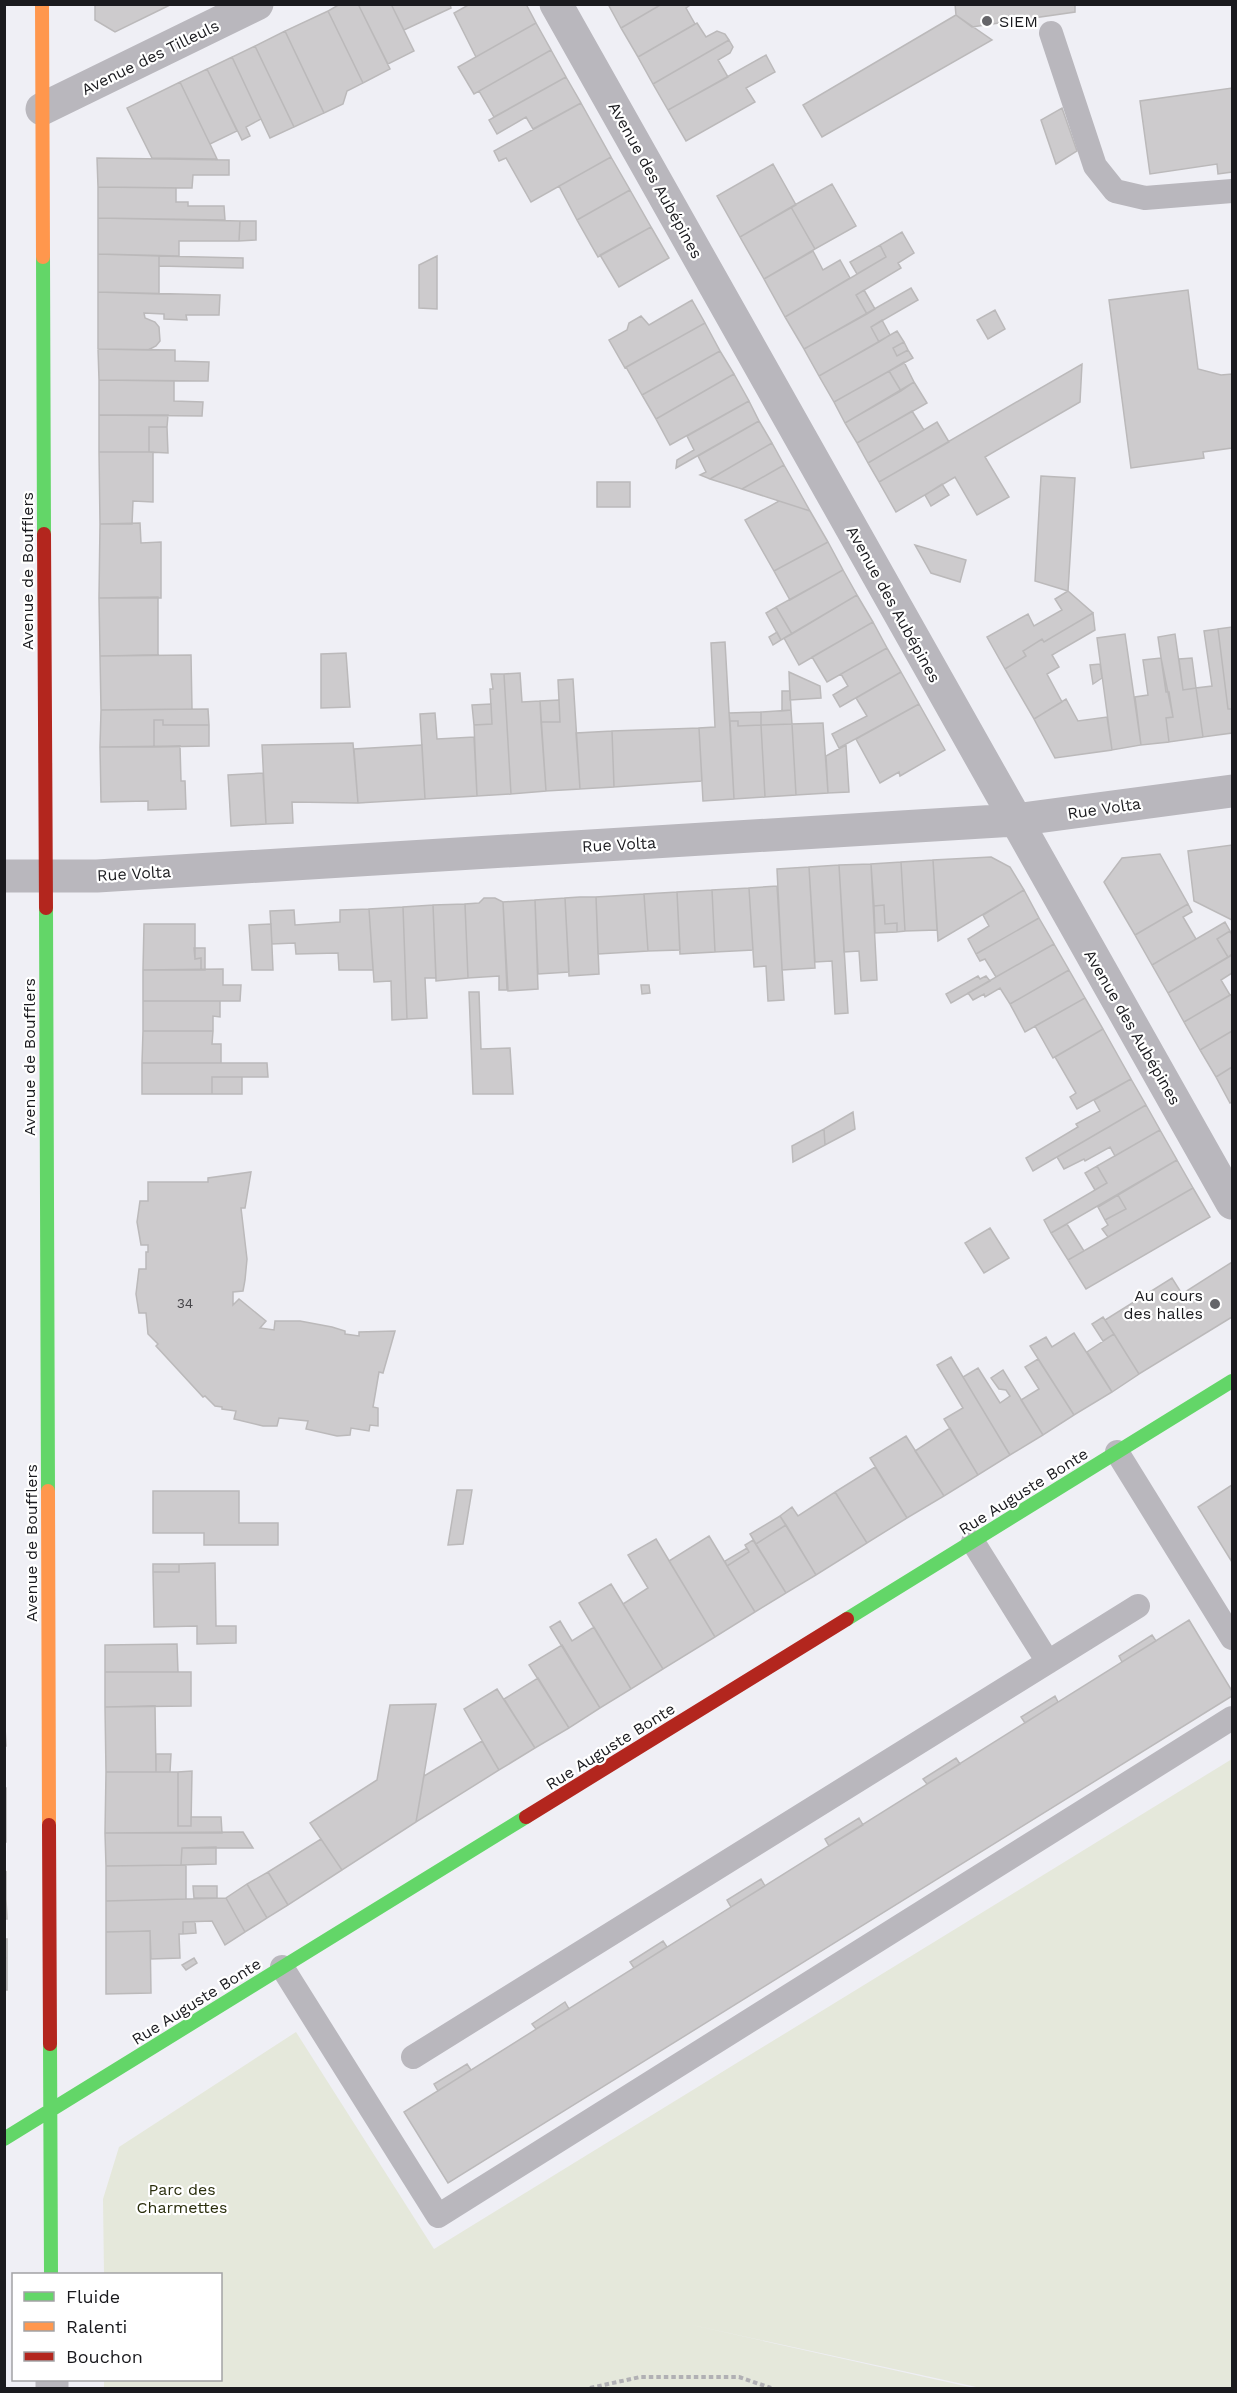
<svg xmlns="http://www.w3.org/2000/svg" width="1237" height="2393" font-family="'Work Sans',sans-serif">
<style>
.green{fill:#e5e8db}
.building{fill:#cdcbcd;stroke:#bbb9ba;stroke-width:1.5}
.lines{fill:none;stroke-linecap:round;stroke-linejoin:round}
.path{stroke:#b1b0b4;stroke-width:4;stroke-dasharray:4.5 3;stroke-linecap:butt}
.lane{stroke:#b9b7bd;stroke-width:24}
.street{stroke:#b9b7bd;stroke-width:33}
.fast{stroke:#63d668;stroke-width:14}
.slow{stroke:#ff974d;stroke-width:14}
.jam{stroke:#b3261e;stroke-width:14}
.poi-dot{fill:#656569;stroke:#fff;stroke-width:2}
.labels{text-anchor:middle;stroke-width:4.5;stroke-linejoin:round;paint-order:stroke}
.number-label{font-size:14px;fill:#47464a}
.poi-label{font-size:16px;fill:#1a1a1e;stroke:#fff;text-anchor:start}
.street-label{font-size:16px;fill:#1a1a1e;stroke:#fff}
.park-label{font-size:16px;fill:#2a2e0c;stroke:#fff}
</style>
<rect width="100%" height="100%" fill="#efeff5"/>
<path class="green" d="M1232 1759V2388H981L683 2323 974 2388H104V2380H220V2274H104L103 2199 119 2147 296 2032 434 2249Z"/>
<path class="building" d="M95 4H172L115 32 95 20Z
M340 4H358L390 69 363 83 328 11Z
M358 4H391L414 51 388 64Z
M391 4H450L451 8 404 30Z
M526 4 536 23 476 57 454 13 470 4Z
M608 4H662L621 28Z
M662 4H692L686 8 695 24 638 57 621 28Z
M955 4H1075V12L972 27 956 15Z
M328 11 363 83 347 91 343 104 324 113 285 31Z
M956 15 992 40 822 137 803 105Z
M536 23 551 50 474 94 458 67Z
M697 23 706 37 717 31 725 34 729 40 653 84 638 57Z
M285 31 324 113 294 127 255 46Z
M729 40 733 47 730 53 718 60 728 77 668 110 653 84Z
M255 46 294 127 270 138 232 57Z
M551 50 566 77 494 117 479 91Z
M766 55 775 72 746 88 755 102 686 141 668 110Z
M232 57 261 119 246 127 250 136 242 140 207 69Z
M207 69 237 131 210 144 180 82Z
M566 77 581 103 533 129 526 117 497 134 489 120Z
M180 82 210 144 217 159 152 158 127 108Z
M1232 88V172L1218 174 1217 164 1150 174 1140 101Z
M581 103 611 157 531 202 506 158 499 161 494 151Z
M1062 108 1077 151 1056 164 1041 120Z
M611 157 630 190 577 220 559 186Z
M97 158 229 160V175H193L192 188 98 187Z
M773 164 796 205 740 237 717 196Z
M832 184 856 226 815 249 791 207Z
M98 187 176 188V202H188V206H224L225 220 98 218Z
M630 190 651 227 598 257 577 220Z
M791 207 815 249 764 279 740 237Z
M98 218 240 221 239 241H179V256L98 254Z
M240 221H256V240L239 241Z
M651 227 669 258 619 287 600 255Z
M902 232 914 253 898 263 901 268 856 295 867 314 804 349 785 317 886 257 880 245Z
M880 245 886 257 857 274 850 262Z
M813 251 823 270 840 260 850 278 785 317 764 279Z
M98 254 159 256V294L98 292Z
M159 256 243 258V268L159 266Z
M437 256V309L419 308V265Z
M911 288 918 300 871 327 879 342 819 376 804 349Z
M864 290 875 309 867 314 856 295Z
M1188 290 1198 369 1221 375 1232 374V448L1203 452 1204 458 1131 468 1109 300Z
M98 292 220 295 219 315H186L187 320 164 319V314L144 313 145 318 155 322 159 327 160 341 156 346 148 350 98 349Z
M692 300 705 323 625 368 609 340 627 330 629 323 641 316 649 325Z
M995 310 1005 329 988 339 977 320Z
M882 320 890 335 879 342 871 327Z
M705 323 720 351 642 395 626 367Z
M897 331 904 342 893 348 897 356 908 350 913 358 834 402 819 376Z
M904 342 908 350 897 356 893 348Z
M98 349 175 350V361L209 362 208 381 99 380Z
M720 351 734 374 656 419 642 395Z
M904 362 914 382 901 391 889 371Z
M1082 364 1080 402 985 457 1009 497 977 515 955 477 896 512 879 482Z
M889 371 901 391 845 423 834 402Z
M734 374 749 401 670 445 656 419Z
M99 380 174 381V401L203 402 202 416 99 415Z
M914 382 927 403 857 443 845 423Z
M749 401 759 421 676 468 677 460 694 450 687 436Z
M912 411 924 430 868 463 857 443Z
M99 415H168L167 427H149V452H99Z
M759 421 772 443 710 479 700 475 706 472 698 456Z
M937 422 949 442 879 482 868 463Z
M149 427H167L168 453 149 452Z
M772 443 784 465 742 489 710 479Z
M99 452H153V502L133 501 132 524H100Z
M784 465 796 486 810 511 742 489Z
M1041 476 1075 478 1068 591 1035 581Z
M597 482H630V507H597Z
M942 484 949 495 931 506 925 495Z
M779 501 810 511 828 542 774 571 745 520Z
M140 523 141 543 161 542V598H99L100 524Z
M828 542 843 570 790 600 774 571Z
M915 545 966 560 960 582 931 573Z
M843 570 857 595 792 634 776 607Z
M1068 591 1093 613 1044 642 1042 639 1023 651 1026 656 1005 669 987 637 1028 614 1034 626 1062 610 1055 599Z
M857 595 873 622 799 665 784 638Z
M158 597V655L100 656 99 598Z
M776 607 792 634 781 640 766 613Z
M1093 613 1095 630 1052 655 1059 667 1047 674 1062 702 1034 719 1005 669 1026 656 1023 651 1042 639 1044 642Z
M873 622 887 648 827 682 812 657Z
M1232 627V709H1228L1218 629Z
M1218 629 1228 709H1232V733L1203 737 1196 688 1212 686 1204 631Z
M777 632 781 640 773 645 769 637Z
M1125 634 1141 745 1112 750 1097 638Z
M1175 634 1183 690 1196 688 1203 737 1169 742 1166 718 1173 717 1169 692H1166L1158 637Z
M725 642 734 799 703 801 699 728 715 727 711 643Z
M887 648 901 672 840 707 833 695 848 686 841 674Z
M346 653 350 707 321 708V654Z
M191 655 192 709 101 710 100 656Z
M1161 658 1173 717 1166 718 1169 742 1141 745 1135 697 1148 695 1143 660Z
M1192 658 1196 688 1183 690 1179 659Z
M1100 664 1102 678 1093 684 1090 665Z
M789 672 820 686 821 698 790 700Z
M901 672 919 704 839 748 832 734 867 716 856 698Z
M520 673 522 702 540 701 546 791 511 794 504 674Z
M491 674H504L511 794 477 796 474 725 492 724 490 689H493Z
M573 679 580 789 546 791 541 722H560L558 680Z
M782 691H790L791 710 782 711Z
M1066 699 1078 721 1107 717 1112 750 1055 758 1034 719Z
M559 700 560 722H541L540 701Z
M491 704 492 724 474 725 472 705Z
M919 704 945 750 900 776 899 772 880 783 856 739Z
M208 709 209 725H163V720H154V747H100L101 710Z
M791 710 792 724 761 725V712Z
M761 712V725L738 726V721H730L729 713Z
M435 713 437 739 474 737 477 796 425 799 420 714Z
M154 720H163V725H209V746L154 747Z
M730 721H738V726L761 725 765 797 734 799Z
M823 723 828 793 796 795 792 724Z
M792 724 796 795 765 797 761 725Z
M699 728 702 781 614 787 612 731Z
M612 731 614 787 580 789 576 733Z
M353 743 358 803 292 802 293 823 266 824 262 745Z
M422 745 425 799 358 803 354 749Z
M846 745 849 792 828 793 826 756Z
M180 746 181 781H185L186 809 148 810V801L101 802 100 747Z
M263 773 266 824 231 826 228 775Z
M1232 845V920L1194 901 1188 851Z
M1160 854 1188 904 1135 935 1104 882 1122 858Z
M991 857 1010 867 1024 890 938 941 933 860Z
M933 860 937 930 905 931 901 862Z
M901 862 905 931 897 932V923L885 924 884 905 874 906 871 864Z
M871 864 877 980 861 981 859 951 844 952 839 865Z
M839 865 848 1013 835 1014 832 961 815 962 809 867Z
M809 867 815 968 782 970 777 869Z
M777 886 784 1000 768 1001 766 966 754 967 749 888Z
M749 888 753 950 715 952 712 890Z
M712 890 715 952 680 954 677 892Z
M1024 890 1039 918 976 954 968 939 989 926 983 915Z
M677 892 680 950 648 951 644 894Z
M644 894 648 951 598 954 596 897Z
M580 897H596L599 974 569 976 565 898Z
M484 898H495L503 902 507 990H499V976L468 978 465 904 479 903Z
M565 898 569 972 538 974 535 900Z
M535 900 538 989 508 991 503 902Z
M465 904 468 978 436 981 433 905Z
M1188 904 1192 912 1183 917 1196 939 1152 965 1135 935Z
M433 905 436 978H425L427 1018 407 1019 403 907Z
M884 905 885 924 897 923V932L875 933 874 906Z
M403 907 407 1019 392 1020 391 981 374 982 369 909Z
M369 909 373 970H339L338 953 296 954 295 943 272 944 270 911 294 910 295 925 340 922V910Z
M1039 918 1054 944 996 977 985 959 980 961 976 954Z
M1225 922 1230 931 1217 939 1228 957 1168 993 1152 965Z
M144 924H195V959L201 958V970H143Z
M271 924 273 970H252L249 925Z
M1230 931 1232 935V954L1228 957 1217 939Z
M1054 944 1069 970 1010 1004 1000 988 985 997 984 994 973 1000 968 993Z
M194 948H205V970H201V958L195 959Z
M1232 955V973L1221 980 1230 995 1184 1022 1168 993Z
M223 969V985H241L240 1001H143V970Z
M1069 970 1085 998 1025 1032 1010 1004Z
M978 976 980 979 986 976 990 981 951 1003 946 994Z
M641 985H649L650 993 642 994Z
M469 992H479L481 1049 510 1048 513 1094H473Z
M1232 994V1031L1200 1050 1184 1022Z
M1085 998 1103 1029 1053 1058 1035 1026Z
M143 1001H220V1017L213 1016V1031H143Z
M1103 1029 1131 1079 1077 1109 1070 1097 1076 1093 1055 1057Z
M143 1031H213L212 1044H221V1063H142Z
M1232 1031V1067L1216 1077 1200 1050Z
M142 1063H267L268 1077H212V1094H142Z
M1232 1067V1102L1230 1103 1216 1077Z
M212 1077H242V1094H212Z
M1131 1079 1146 1105 1033 1171 1026 1158 1078 1127 1076 1124 1100 1111 1094 1100Z
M1146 1105 1160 1130 1115 1156 1110 1147 1085 1161 1084 1159 1064 1169 1057 1157Z
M853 1112 855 1129 825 1145 824 1129Z
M824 1129 825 1145 793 1162 792 1146Z
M1160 1130 1177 1160 1051 1233 1044 1220 1107 1183 1097 1166Z
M1177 1160 1193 1188 1108 1237 1102 1229 1108 1225 1105 1220 1126 1209 1118 1195Z
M1097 1166 1107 1183 1095 1190 1085 1173Z
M251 1172 245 1208H241L247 1259 245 1280 243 1291 233 1292V1305L239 1299 266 1321 260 1328 274 1330 275 1321H300L332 1327 345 1331V1334L359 1336V1332L395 1331 383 1373 379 1372 373 1407 378 1408V1426L370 1425 369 1431 351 1428 350 1435 337 1436 306 1429 308 1421 279 1418 277 1426H263L234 1419 236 1411 222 1409V1407L215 1406 205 1396 203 1397 156 1346 158 1344 148 1334 146 1313H139L136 1294 139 1269H146V1252H148V1245H141L137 1222 140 1201H148V1182H208V1178Z
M1193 1188 1210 1217 1086 1289 1068 1260Z
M1118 1195 1126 1209 1105 1220 1098 1207Z
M1067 1224 1084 1251 1068 1260 1051 1233Z
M990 1228 1009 1258 984 1273 965 1243Z
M1232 1262V1317L1139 1374 1105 1320 1172 1278 1182 1294Z
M1103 1317 1114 1334 1103 1341 1092 1324Z
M1074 1333 1112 1392 1074 1415 1030 1346 1046 1337 1052 1347Z
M1114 1334 1139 1374 1112 1392 1087 1352Z
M951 1357 1010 1455 978 1475 944 1419 963 1408 937 1365Z
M1038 1359 1074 1415 1043 1435 1021 1400 1039 1389 1025 1367Z
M978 1368 1000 1403 1010 1396 1006 1390 999 1389 991 1378 1003 1370 1043 1435 1010 1455 963 1377Z
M950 1428 978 1475 944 1496 915 1451Z
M906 1436 944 1496 907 1518 870 1458Z
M875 1467 907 1518 867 1543 835 1492Z
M1232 1485V1562L1198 1507Z
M457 1490H472L463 1544 448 1545Z
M153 1491H239V1523H278V1545H204V1533H153Z
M835 1492 867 1543 816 1575 780 1516 792 1507 798 1516Z
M780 1516 786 1525 756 1544 750 1534Z
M786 1525 816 1575 786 1593 756 1544Z
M709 1536 755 1612 715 1637 669 1561Z
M656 1539 715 1637 663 1669 623 1604 648 1588 628 1555Z
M753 1540 786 1593 755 1612 727 1566 749 1552 745 1545Z
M747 1548 749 1552 727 1566 725 1561Z
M215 1563 216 1626H236V1643L197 1644V1626L154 1627 153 1572H179V1564Z
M153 1564H179V1572H153Z
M611 1584 663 1669 631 1689 579 1603Z
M4 1586 5 1646V1707H4Z
M1189 1620 1232 1691V1696L448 2183 404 2112Z
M560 1621 572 1641 594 1627 631 1689 600 1708 550 1627Z
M1152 1635 1156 1641 1122 1662 1119 1656Z
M177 1644 178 1672H105V1645Z
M562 1645 600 1708 569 1728 529 1665Z
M105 1672H191V1706L105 1707Z
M538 1678 569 1728 535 1748 504 1699Z
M497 1689 535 1748 499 1770 464 1709Z
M1055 1696 1058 1702 1025 1723 1021 1717Z
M436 1704 416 1822 342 1870 310 1823 377 1780 390 1705Z
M155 1706 156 1772H106L105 1707Z
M4 1707 6 1746H4Z
M482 1741 499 1770 416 1822 424 1776Z
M156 1754H171L170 1772H156Z
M956 1758 960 1764 927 1784 923 1779Z
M192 1771 191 1826H178V1772Z
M106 1772H178V1826H191V1817H221L222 1833H105Z
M4 1788H6V1842H4Z
M859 1818 863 1825 829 1846 825 1839Z
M243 1832 253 1848H182L181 1865 106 1866 105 1833Z
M321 1839 342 1870 288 1905 268 1872Z
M216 1847V1864L181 1865 182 1848Z
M186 1865V1899L106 1901V1866Z
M6 1872V1899H4V1873Z
M268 1872 288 1905 267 1918 247 1884Z
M761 1879 765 1886 731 1907 727 1900Z
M247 1884 267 1918 245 1932 226 1898Z
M193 1886H217V1898H194Z
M226 1898 245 1932 225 1945 212 1921 183 1922V1934H179L180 1958 151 1959 150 1931 106 1932V1901Z
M4 1899H6L7 1919H4Z
M183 1922H195L196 1933 183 1934Z
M150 1931 151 1993 106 1994V1932Z
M4 1939H7V1958H4Z
M663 1941 667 1947 634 1968 630 1962Z
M4 1958H7V1990H4Z
M194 1958 197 1963 186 1970 182 1965Z
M565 2002 569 2009 536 2029 532 2024Z
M467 2064 471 2070 438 2091 434 2084Z"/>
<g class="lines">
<path class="path" d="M590 2388 640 2377H739L771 2388"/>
<path class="lane" d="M1051 33 1095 166 1115 191 1145 198 1232 191
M1117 1452 1232 1638
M973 1542 1048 1662
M282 1967 438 2216 1232 1718
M413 2057 1138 1606"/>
<path class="street" d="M556 4 1232 1203
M42 109 257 4
M4 876H97L1015 820 1232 791
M52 2380V2388"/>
<path class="fast" d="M43 257 44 534
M46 908 48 1491
M847 1619 1232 1381
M50 2044 51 2274
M4 2139 526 1817"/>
<path class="slow" d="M42 4 43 257
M48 1491 49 1825"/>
<path class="jam" d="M44 534 46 908
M526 1817 847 1619
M49 1825 50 2044"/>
</g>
<g class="poi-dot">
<circle cx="987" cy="21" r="6"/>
<circle cx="1215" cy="1304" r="6"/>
</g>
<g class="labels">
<g class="number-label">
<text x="185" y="1308">34</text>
</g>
<g class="poi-label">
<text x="999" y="27">SIEM</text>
<text x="1203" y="1301" text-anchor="end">Au cours<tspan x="1203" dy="18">des halles</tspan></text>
</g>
<g class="street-label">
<text transform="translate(150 57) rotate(-26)" y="6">Avenue des Tilleuls</text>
<text transform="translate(656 180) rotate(61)" y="6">Avenue des Aubépines</text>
<text transform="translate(27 571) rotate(-90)" y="6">Avenue de Boufflers</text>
<text transform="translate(894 604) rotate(61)" y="6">Avenue des Aubépines</text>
<text transform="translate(1104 808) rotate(-8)" y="6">Rue Volta</text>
<text transform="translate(619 844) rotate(-3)" y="6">Rue Volta</text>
<text transform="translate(134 873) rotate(-3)" y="6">Rue Volta</text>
<text transform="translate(1133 1027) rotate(60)" y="6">Avenue des Aubépines</text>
<text transform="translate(29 1057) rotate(-90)" y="6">Avenue de Boufflers</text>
<text transform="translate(1023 1491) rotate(-32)" y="6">Rue Auguste Bonte</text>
<text transform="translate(31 1543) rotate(-90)" y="6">Avenue de Boufflers</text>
<text transform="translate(610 1746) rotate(-32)" y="6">Rue Auguste Bonte</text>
<text transform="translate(196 2001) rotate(-32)" y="6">Rue Auguste Bonte</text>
</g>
<g class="park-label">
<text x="182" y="2195">Parc des<tspan x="182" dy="18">Charmettes</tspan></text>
</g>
</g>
<rect width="1237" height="2393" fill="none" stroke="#1a1a1e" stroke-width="12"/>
<rect x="12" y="2273" width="210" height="108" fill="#ffffff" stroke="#a3a3a5" stroke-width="1.5"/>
<rect x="24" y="2292" width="30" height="9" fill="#63d668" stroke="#a3a3a5" stroke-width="1.5"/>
<text x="66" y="2303" font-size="18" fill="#1a1a1e">Fluide</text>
<rect x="24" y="2322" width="30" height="9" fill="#ff974d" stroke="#a3a3a5" stroke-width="1.5"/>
<text x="66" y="2333" font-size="18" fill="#1a1a1e">Ralenti</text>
<rect x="24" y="2352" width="30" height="9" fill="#b3261e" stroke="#a3a3a5" stroke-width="1.5"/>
<text x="66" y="2363" font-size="18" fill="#1a1a1e">Bouchon</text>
</svg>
